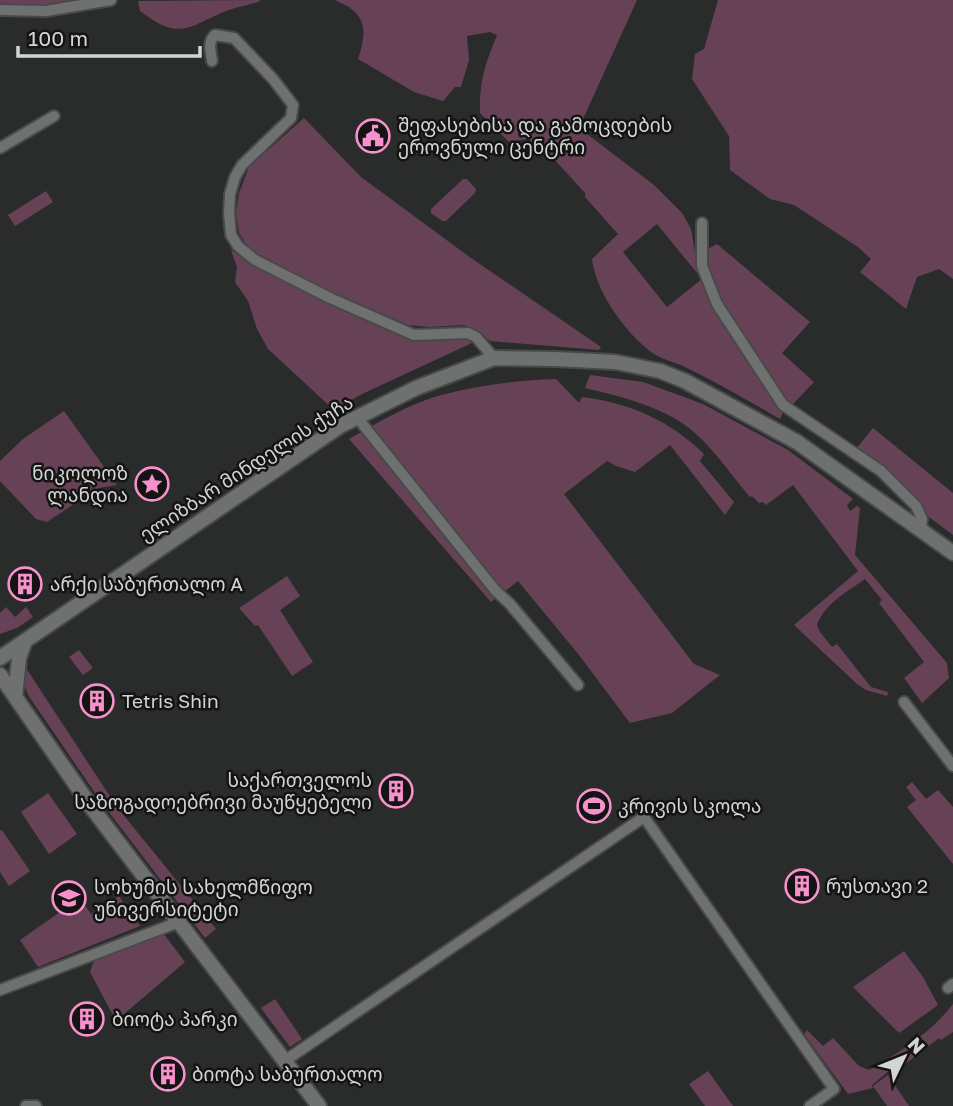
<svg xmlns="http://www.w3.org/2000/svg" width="953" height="1106" font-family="'Golos Text','Noto Sans Georgian',sans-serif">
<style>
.green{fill:#674257;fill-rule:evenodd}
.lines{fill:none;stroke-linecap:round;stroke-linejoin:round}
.street-casing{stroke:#484a49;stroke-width:14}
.secondary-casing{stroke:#484a49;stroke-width:18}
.street{stroke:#6e716f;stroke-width:10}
.secondary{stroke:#6e716f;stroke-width:14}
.labels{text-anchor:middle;stroke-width:5;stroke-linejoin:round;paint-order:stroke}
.poi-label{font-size:19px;fill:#d3d5d4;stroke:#131413;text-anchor:start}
.street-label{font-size:19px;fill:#d3d5d4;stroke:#131413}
</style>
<rect width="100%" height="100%" fill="#292c2a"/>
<path class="green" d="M0 0H92L16 8 0 7Z
M261 0C253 5 245 5 235 8 192 21 185 46 140 11L138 1Z
M335 0H637L579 128 654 185 682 213 691 229 698 269 714 306 783 412 780 419C749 401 718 383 685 367 675 362 660 359 651 352 624 331 596 292 592 259L618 234 585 197V193L553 158 528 139 509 142 480 113C479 82 485 64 497 35L490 32 467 36 469 60 461 87H455L443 101 414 92 358 59C364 40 369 21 350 8 345 4 340 3 335 0ZM657 224 702 279 667 307 623 252Z
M718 0H953V279L939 269 917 277 906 309 860 272 871 259 858 247 794 205 770 199 730 170 729 136 692 79 695 54 704 49Z
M304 118 361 177 471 258 601 347 599 350 490 341 475 329 464 325 429 327 409 325 332 293 249 249 239 233 236 212 239 193 249 167Z
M463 179H467L476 189 475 193 446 221H442L431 213V209Z
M46 191 53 202 15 226 8 215Z
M717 244 810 322 782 353 814 382 791 406 787 403 719 302 705 265 708 249Z
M231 250 306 292 414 341 454 337 465 338 472 343 362 394 334 410 268 349 257 329 248 301 235 282 237 267Z
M590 375 643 382 703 404 788 450 853 499 847 505 850 511 857 506 860 508 855 555 947 663 949 678 922 703 904 678 924 662 879 603 882 600 865 579C848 591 824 604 817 625L820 632 832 647 837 644 871 687 888 692 887 696 866 690 857 684 794 625 858 571 793 485 766 505 763 502 759 503 752 496 750 497C727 470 705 435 674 418 647 403 615 395 585 388Z
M556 379 579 403 582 397C630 403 669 420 704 454L700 461 734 502 725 515 670 445 635 472 616 466 607 461 564 494 694 664 720 675 672 713 630 723 579 655 518 581 491 602 349 439C377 423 407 405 438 396 476 386 516 380 556 379Z
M64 411 117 485 98 488 47 522 36 519 0 481V461L23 439Z
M873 428 953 493V535L929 517 916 498 856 449Z
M287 576 300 596 280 610 313 662 292 676 258 625 255 626 239 608Z
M6 607 15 617 26 607 33 617 17 628 0 634V613Z
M79 650 93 668 83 675 69 657Z
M24 665 117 807 216 929 205 938 102 803 28 695 23 681Z
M912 782 926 799 938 790 953 807V864L907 807 916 800 906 787Z
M48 793 77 834 49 854 21 812Z
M2 830 30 871 9 886 0 872V831Z
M119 896 140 926 38 967 20 940 80 898 91 914Z
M163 933 185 962 116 1021 90 972 94 960Z
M904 951 923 977 938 1005 899 1033 853 987Z
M275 999 302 1039 290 1047 261 1008Z
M953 1004V1032L941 1040 939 1038 891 1075 889 1071 872 1085 873 1088 848 1094 804 1034 807 1030 823 1046 833 1038 859 1066 869 1070C901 1051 930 1034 953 1004Z
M708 1071 733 1106H705L689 1084Z
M888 1075 909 1106H887L873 1086Z"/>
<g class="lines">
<defs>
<path id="street" d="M0 10 46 11 111 0
M212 61C211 52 207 42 215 35L234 38 273 79 293 105 291 118 242 165 235 177 230 194 229 213 231 235 238 246 255 260 330 298 414 335 468 333 476 337 494 358
M0 148 54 116
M702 223V266L717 304 783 405 881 471 916 506 922 519 921 530
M356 416 495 590 510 604 578 685
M904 702 953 766
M948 988 953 984
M0 990 179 922
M286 1060 644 817 834 1089 810 1106
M26 1106H36"/>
<path id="secondary" d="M0 658 340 426 416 388 494 358 554 359 615 362 660 371 685 381 797 442 953 553
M0 675 92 808 319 1106
M15 697 19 658 25 641"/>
</defs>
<use href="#street" class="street-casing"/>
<use href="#secondary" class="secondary-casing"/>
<use href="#street" class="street"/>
<use href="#secondary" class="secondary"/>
</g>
<defs>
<symbol id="civic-ring" viewBox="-11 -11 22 22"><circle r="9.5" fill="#131413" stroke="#f890cc" stroke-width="1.5"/><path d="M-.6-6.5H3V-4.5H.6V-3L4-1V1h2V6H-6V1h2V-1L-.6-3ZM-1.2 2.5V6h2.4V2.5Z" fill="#f890cc"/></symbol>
<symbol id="sight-ring" viewBox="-11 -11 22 22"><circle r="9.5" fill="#131413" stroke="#f890cc" stroke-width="1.5"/><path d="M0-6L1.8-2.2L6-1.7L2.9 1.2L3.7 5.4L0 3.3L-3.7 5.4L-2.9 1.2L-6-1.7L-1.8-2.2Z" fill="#f890cc"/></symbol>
<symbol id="building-ring" viewBox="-11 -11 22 22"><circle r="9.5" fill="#131413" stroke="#f890cc" stroke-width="1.5"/><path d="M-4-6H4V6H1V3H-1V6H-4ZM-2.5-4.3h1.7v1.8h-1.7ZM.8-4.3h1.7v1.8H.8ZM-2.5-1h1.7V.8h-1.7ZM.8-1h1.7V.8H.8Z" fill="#f890cc"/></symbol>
<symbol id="stadium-ring" viewBox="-11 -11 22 22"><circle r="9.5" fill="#131413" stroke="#f890cc" stroke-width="1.5"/><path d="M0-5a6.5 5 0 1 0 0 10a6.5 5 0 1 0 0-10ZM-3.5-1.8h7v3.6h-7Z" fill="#f890cc"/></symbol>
<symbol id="university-ring" viewBox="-11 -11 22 22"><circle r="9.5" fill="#131413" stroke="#f890cc" stroke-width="1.5"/><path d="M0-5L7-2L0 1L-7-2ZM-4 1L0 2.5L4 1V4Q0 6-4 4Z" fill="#f890cc"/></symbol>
</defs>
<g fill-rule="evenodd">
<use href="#civic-ring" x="354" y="117" width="38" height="38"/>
<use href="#sight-ring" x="133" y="465" width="38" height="38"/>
<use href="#building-ring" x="6" y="565" width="38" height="38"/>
<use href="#building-ring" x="78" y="682" width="38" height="38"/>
<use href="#building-ring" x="377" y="772" width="38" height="38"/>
<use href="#stadium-ring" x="575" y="787" width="38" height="38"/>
<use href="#building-ring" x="783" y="867" width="38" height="38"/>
<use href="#university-ring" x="50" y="879" width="38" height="38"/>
<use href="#building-ring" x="68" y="1000" width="38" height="38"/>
<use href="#building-ring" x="149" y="1055" width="38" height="38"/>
</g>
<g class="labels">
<g class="poi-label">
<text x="398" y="132">შეფასებისა და გამოცდების<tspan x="398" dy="22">ეროვნული ცენტრი</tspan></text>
<text x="128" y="480" text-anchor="end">ნიკოლოზ<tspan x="128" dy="22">ლანდია</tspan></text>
<text x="50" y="591">არქი საბურთალო A</text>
<text x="122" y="708">Tetris Shin</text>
<text x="372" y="787" text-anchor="end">საქართველოს<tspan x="372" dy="22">საზოგადოებრივი მაუწყებელი</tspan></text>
<text x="618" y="813">კრივის სკოლა</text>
<text x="826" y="893">რუსთავი 2</text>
<text x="94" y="894">სოხუმის სახელმწიფო<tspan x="94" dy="22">უნივერსიტეტი</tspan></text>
<text x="112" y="1026">ბიოტა პარკი</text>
<text x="192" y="1081">ბიოტა საბურთალო</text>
</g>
<g class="street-label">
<text transform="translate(246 468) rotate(-33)" y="7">ელიზბარ მინდელის ქუჩა</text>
</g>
</g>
<g transform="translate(904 1057) rotate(47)" stroke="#131413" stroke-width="5" paint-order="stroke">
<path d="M0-5L12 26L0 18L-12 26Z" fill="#d3d5d4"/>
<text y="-10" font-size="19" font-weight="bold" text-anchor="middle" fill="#d3d5d4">N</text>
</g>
<path d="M18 46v10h182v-10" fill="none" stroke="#d3d5d4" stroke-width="3.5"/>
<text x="28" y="46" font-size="21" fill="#d3d5d4" stroke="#131413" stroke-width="5" paint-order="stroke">100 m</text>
</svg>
